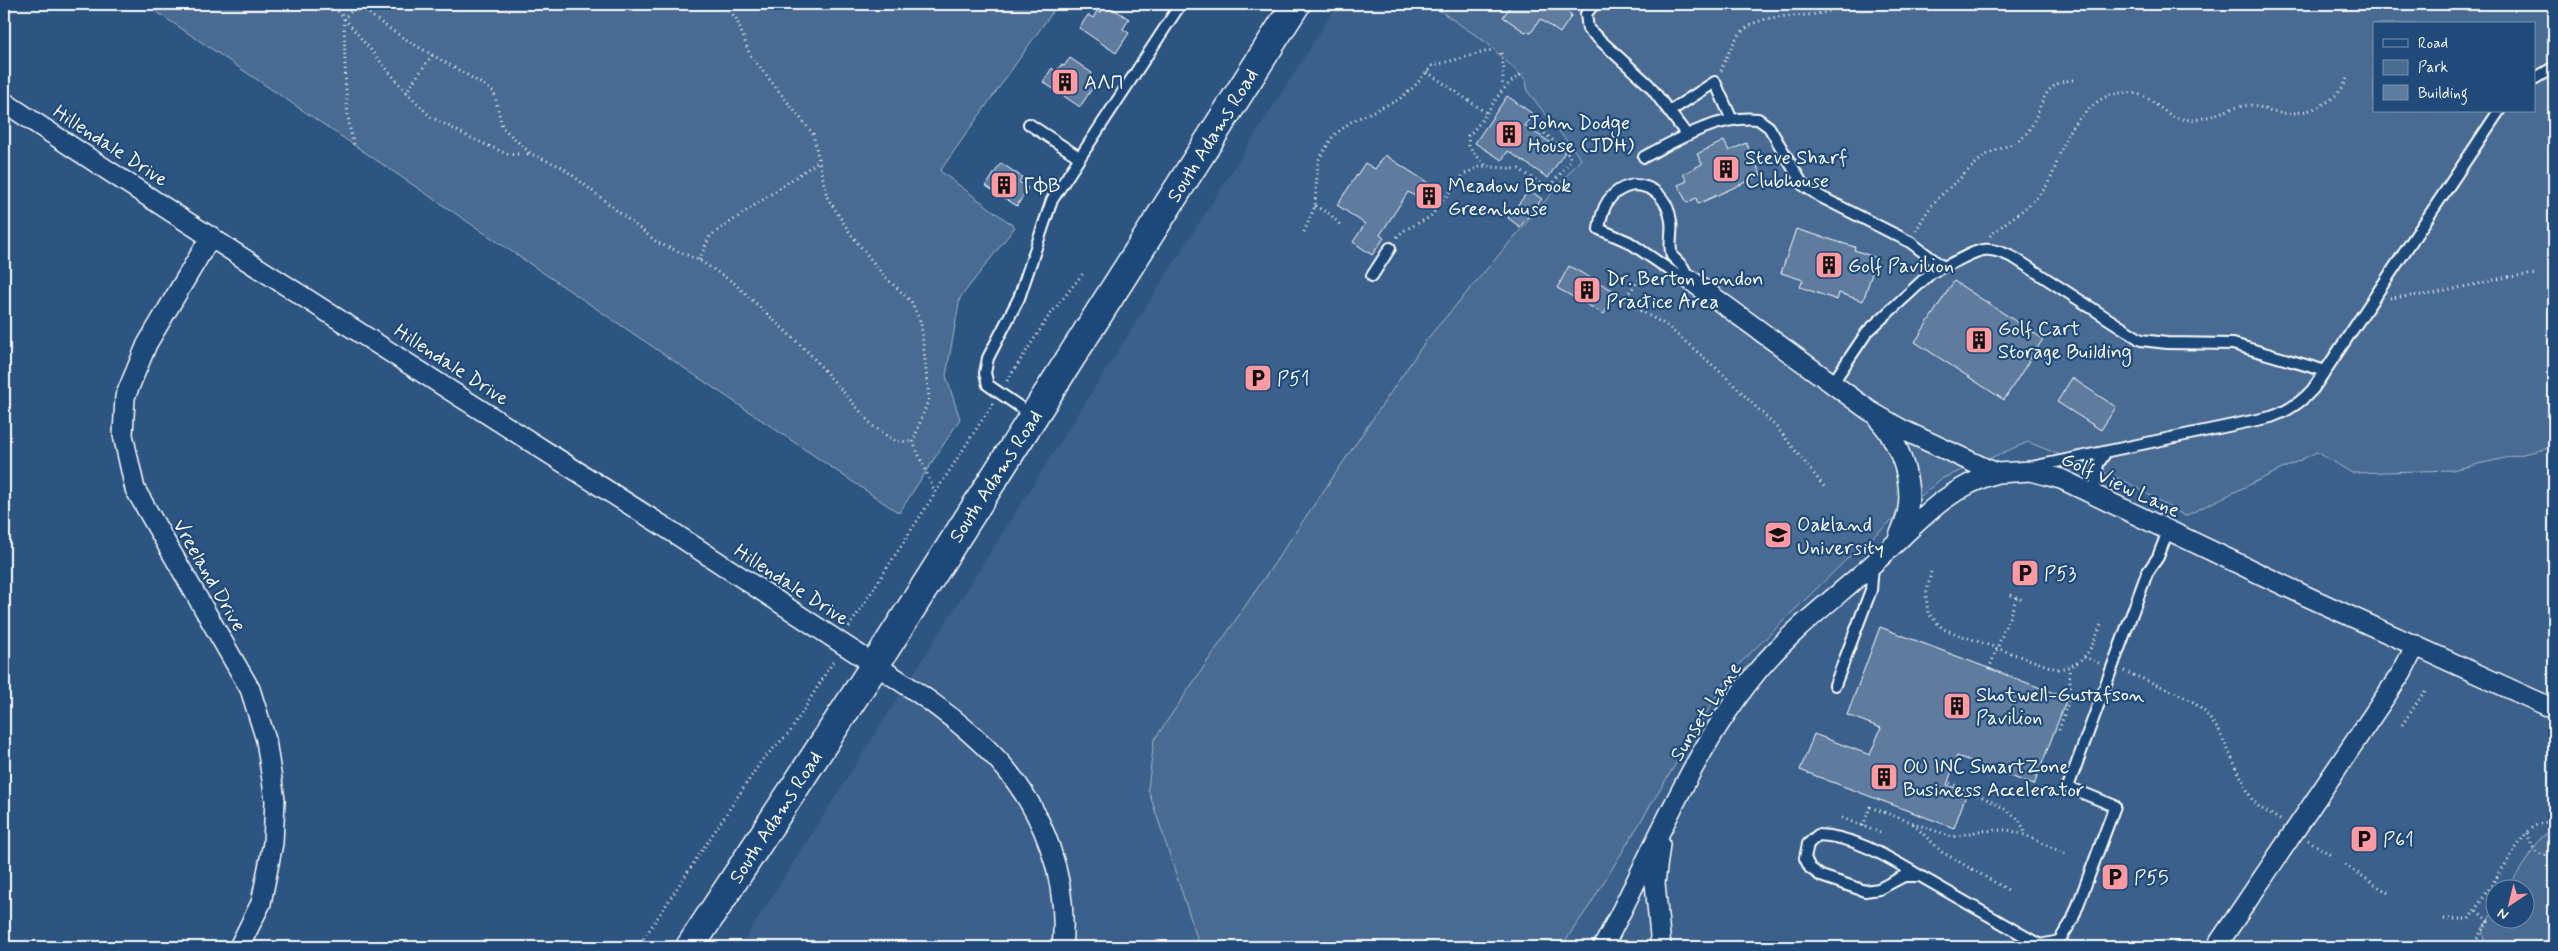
<svg xmlns="http://www.w3.org/2000/svg" width="2558" height="951" font-family="Mynerve,sans-serif">
<style>
.built{fill:#3b618b;fill-rule:evenodd}
.green{fill:#486b92;stroke:#a4b5c8;fill-rule:evenodd}
.building{fill:#5e7c9f;stroke:#fff}
.lines{fill:none;stroke-linecap:round;stroke-linejoin:round}
.service-casing{stroke:#fff;stroke-width:14}
.minor-casing{stroke:#fff;stroke-width:22}
.secondary-casing{stroke:#fff;stroke-width:31}
.path{stroke:#fff;stroke-width:3;stroke-dasharray:1 4;stroke-linecap:butt}
.service{stroke:#1f4a7a;stroke-width:10}
.minor{stroke:#1f4a7a;stroke-width:19}
.secondary{stroke:#1f4a7a;stroke-width:28}
.labels{text-anchor:middle;stroke-width:4.5;stroke-linejoin:round;paint-order:stroke}
.poi-label{font-size:20px;fill:#fff;stroke:#1f4a7a;text-anchor:start}
.street-label{font-size:20px;fill:#fff;stroke:#1f4a7a}
</style>
<rect width="100%" height="100%" fill="#2c5582"/>
<filter id="ink" filterUnits="userSpaceOnUse"><feTurbulence type="fractalNoise" baseFrequency=".02" numOctaves="2"/><feDisplacementMap in="SourceGraphic" scale="10" xChannelSelector="R" yChannelSelector="G"/><feConvolveMatrix kernelMatrix="1 2 1 2 8 2 1 2 1" color-interpolation-filters="sRGB"/></filter>
<g filter="url(#ink)">
<path class="built" d="M1338 4H2554V947H740ZM2374 24H2534V111H2374ZM2496 888H2526V918H2496Z"/>
<path class="green" d="M145 4H1058L940 171 1015 227 960 298 946 376 960 419 899 513Z
M1430 4H2554V447L2452 470 2352 473 2317 452 2185 516 2129 483 2028 442 1941 479 1850 556 1732 671 1590 905 1561 947H1200L1148 789 1154 740 1427 339 1581 159 1528 92 1526 80 1487 43ZM2374 24H2534V111H2374Z
M2554 827V947H2485L2482 929 2495 909 2496 918H2526V888H2508L2540 839Z"/>
<path class="building" d="M1106 4 1129 19 1123 29 1129 33 1116 53 1079 28 1088 15 1093 18 1097 11 1100 13Z
M1512 4H1555L1572 15 1560 33 1540 19 1531 33 1526 31 1525 32 1503 17Z
M1070 58 1092 73 1086 83 1093 87 1080 107 1043 82 1052 68 1056 72 1061 65 1064 66Z
M1507 96 1533 114 1525 126 1565 152 1548 178 1508 151 1502 160 1475 143Z
M1724 141 1729 151 1746 143 1761 175 1698 204 1696 198 1687 203 1678 185 1687 181 1683 174 1702 164 1697 154Z
M1385 155 1439 190 1430 204 1408 192 1380 235 1384 238 1372 255 1353 242 1365 224 1337 205 1365 163 1375 169Z
M1001 163 1022 177 1019 182 1028 188 1017 206 986 186Z
M1529 190 1542 199 1520 227 1508 218Z
M1796 229 1855 247 1854 250 1877 258 1863 301 1839 293 1837 300 1800 287 1803 280 1781 273Z
M1569 266 1616 292 1604 314 1557 288Z
M1954 281 2043 339 2004 400 1915 342Z
M2072 378 2116 407 2101 430 2057 402Z
M1880 627 2067 698 2034 785 1957 756 1947 785 1967 792 1954 828 1800 770 1814 734 1870 755 1881 728 1847 715Z"/>
<g class="lines">
<defs>
<path id="service" d="M1594 4 1586 14 1588 29 1649 85 1687 135
M2534 79 2554 67
M1670 111 1715 82 1732 120
M1029 124 1079 157
M1644 157C1678 139 1719 115 1758 119L1769 127 1803 185 1821 197 1910 242 1943 267C1976 254 1980 240 2016 259L2141 340 2167 343 2233 344 2326 371
M1633 185C1655 185 1668 200 1671 221 1673 233 1668 245 1672 256L1683 267 1690 280 1677 275 1629 242 1599 229C1602 207 1609 190 1633 185Z
M1372 276 1390 248
M1832 384 1867 332 1931 273 1943 267
M1033 416 988 385 985 373 988 358 1019 298 1052 200 1178 8
M2032 467 2271 417C2288 411 2301 403 2313 389L2499 111
M2094 494 2098 464 2106 452
M1835 685 1871 590 1873 566
M2551 708 2554 696
M1920 876C1889 858 1855 836 1818 835L1808 844 1805 858 1810 868 1821 876 1865 891 1879 889 1904 876H1920L2040 945 2059 941 2072 921 2115 806 2068 787 2147 573 2158 557 2168 531"/>
<path id="minor" d="M4 102C224 248 448 389 671 531 728 568 784 606 841 643 895 678 954 712 998 760 1044 810 1069 880 1062 947
M211 236 147 344 125 397 123 435 135 489 250 689 266 740 275 800 273 843 261 903 239 947
M1690 280 1870 411 1901 429 1987 469 1997 473 2031 471 2061 479 2306 596 2554 709
M1879 420C1900 443 1914 483 1907 514 1905 522 1902 529 1899 536
M1660 844 1655 883 1661 947
M1603 947C1653 853 1691 751 1760 668 1794 628 1835 598 1874 563 1916 526 1941 490 1997 473
M2216 947 2402 672 2416 645"/>
<path id="secondary" d="M690 947 875 665 1296 4"/>
</defs>
<use href="#service" class="service-casing"/>
<use href="#minor" class="minor-casing"/>
<use href="#secondary" class="secondary-casing"/>
<path class="path" d="M331 4 344 18C345 45 344 125 355 146
M358 4C397 40 450 62 494 92L502 127 531 154 562 167 658 243 699 260 734 283 810 354 873 426 895 441 913 442
M722 4 736 18 750 55 813 134 827 197 850 233 884 276 911 301 921 323 929 398 913 442 935 492
M358 5 344 18 406 92 433 54
M1501 53 1504 69 1502 87
M1721 71C1725 60 1730 49 1736 39 1762 2 1810 27 1844 4
M1427 72 1488 114
M406 92 431 117 471 138 507 154H530
M1485 165 1469 147 1468 136C1491 114 1495 89 1524 73
M1315 206 1330 214 1341 226
M1916 231C1929 206 1936 199 1957 181 1966 173 1975 163 1985 156 1998 147 2016 146 2026 134 2043 114 2038 82 2073 80
M1304 232 1315 206 1318 161 1333 136 1352 121 1398 100 1413 88 1432 66 1492 50
M1990 236C2008 219 2030 208 2045 188 2056 173 2058 153 2067 136 2072 124 2081 116 2091 107 2098 101 2105 96 2114 94 2151 86 2156 114 2182 119 2205 123 2227 107 2249 105 2258 104 2265 111 2274 112 2300 118 2338 105 2347 78
M1397 237 1403 231 1430 217 1464 174 1481 166 1519 169 1549 189 1569 162 1570 155 1529 120
M699 260 710 236 819 161
M1614 296 1666 325 1724 375 1779 430 1826 489
M2390 298 2432 294 2507 277 2537 274
M1623 300 1647 270
M1007 381 1049 316 1085 271
M1931 572 1926 596 1928 613 1943 629 2056 669C2086 667 2092 647 2102 622
M2011 595 2023 600
M849 627 993 403
M2084 657 2099 663
M1989 669 2017 597
M2124 671 2174 692 2192 701 2205 712 2219 731 2251 798 2259 807 2280 820
M2402 725 2427 688
M2059 730 2071 694 2069 668
M1950 783C1967 790 2008 807 2019 820 2022 824 2024 830 2025 834
M2547 789 2554 794
M1870 807 1952 837 1980 831 2008 830 2025 835 2066 854
M1842 818 1883 834
M1913 824 1942 852 2008 890
M1863 826 1871 804
M2527 833C2531 843 2533 853 2545 855L2554 849
M2308 840 2331 855
M2345 865 2390 894
M2444 919H2469L2526 833C2537 821 2546 825 2554 818
M638 947 762 760 790 732 834 660
M2472 947 2488 921 2475 909"/>
<use href="#service" class="service"/>
<use href="#minor" class="minor"/>
<use href="#secondary" class="secondary"/>
</g>
</g>
<defs>
<symbol id="building-square" viewBox="-11 -11 22 22"><rect x="-9" y="-9" width="18" height="18" rx="4" fill="#ff9aa2" stroke="#1f4a7a"/><path d="M-4-6H4V6H1V3H-1V6H-4ZM-2.5-4.3h1.7v1.8h-1.7ZM.8-4.3h1.7v1.8H.8ZM-2.5-1h1.7V.8h-1.7ZM.8-1h1.7V.8H.8Z" fill="#111"/></symbol>
<symbol id="parking-square" viewBox="-11 -11 22 22"><rect x="-9" y="-9" width="18" height="18" rx="4" fill="#ff9aa2" stroke="#1f4a7a"/><path d="M-3.5-5.5H1a3.5 3.5 0 0 1 0 7H-1V5.5H-3.5ZM-1-3.4V-.6H.8a1.4 1.4 0 0 0 0-2.8Z" fill="#111"/></symbol>
<symbol id="university-square" viewBox="-11 -11 22 22"><rect x="-9" y="-9" width="18" height="18" rx="4" fill="#ff9aa2" stroke="#1f4a7a"/><path d="M0-5L7-2L0 1L-7-2ZM-4 1L0 2.5L4 1V4Q0 6-4 4Z" fill="#111"/></symbol>
</defs>
<g fill-rule="evenodd">
<use href="#building-square" x="1049" y="66" width="32" height="32"/>
<use href="#building-square" x="1493" y="118" width="32" height="32"/>
<use href="#building-square" x="1710" y="153" width="32" height="32"/>
<use href="#building-square" x="988" y="169" width="32" height="32"/>
<use href="#building-square" x="1413" y="180" width="32" height="32"/>
<use href="#building-square" x="1813" y="249" width="32" height="32"/>
<use href="#building-square" x="1571" y="274" width="32" height="32"/>
<use href="#building-square" x="1963" y="324" width="32" height="32"/>
<use href="#parking-square" x="1242" y="362" width="32" height="32"/>
<use href="#university-square" x="1762" y="519" width="32" height="32"/>
<use href="#parking-square" x="2009" y="557" width="32" height="32"/>
<use href="#building-square" x="1941" y="690" width="32" height="32"/>
<use href="#building-square" x="1868" y="761" width="32" height="32"/>
<use href="#parking-square" x="2348" y="823" width="32" height="32"/>
<use href="#parking-square" x="2099" y="861" width="32" height="32"/>
</g>
<g class="labels">
<g class="poi-label">
<text x="1084" y="89">AΛΠ</text>
<text x="1528" y="129">John Dodge<tspan x="1528" dy="23">House (JDH)</tspan></text>
<text x="1745" y="164">Steve Sharf<tspan x="1745" dy="23">Clubhouse</tspan></text>
<text x="1023" y="192">ΓΦB</text>
<text x="1448" y="192">Meadow Brook<tspan x="1448" dy="23">Greenhouse</tspan></text>
<text x="1848" y="272">Golf Pavilion</text>
<text x="1606" y="285">Dr. Berton London<tspan x="1606" dy="23">Practice Area</tspan></text>
<text x="1998" y="335">Golf Cart<tspan x="1998" dy="23">Storage Building</tspan></text>
<text x="1277" y="385">P51</text>
<text x="1797" y="531">Oakland<tspan x="1797" dy="23">University</tspan></text>
<text x="2044" y="580">P53</text>
<text x="1976" y="701">Shotwell-Gustafson<tspan x="1976" dy="23">Pavilion</tspan></text>
<text x="1903" y="773">OU INC SmartZone<tspan x="1903" dy="23">Business Accelerator</tspan></text>
<text x="2383" y="846">P61</text>
<text x="2134" y="884">P55</text>
</g>
<g class="street-label">
<text transform="translate(1212 135) rotate(-58)" y="7">South Adams Road</text>
<text transform="translate(111 145) rotate(33)" y="7">Hillendale Drive</text>
<text transform="translate(452 364) rotate(33)" y="7">Hillendale Drive</text>
<text transform="translate(995 476) rotate(-57)" y="7">South Adams Road</text>
<text transform="translate(2121 484) rotate(25)" y="7">Golf View Lane</text>
<text transform="translate(210 575) rotate(60)" y="7">Vreeland Drive</text>
<text transform="translate(792 584) rotate(33)" y="7">Hillendale Drive</text>
<text transform="translate(1705 711) rotate(-57)" y="7">Sunset Lane</text>
<text transform="translate(775 817) rotate(-57)" y="7">South Adams Road</text>
</g>
</g>
<rect width="2558" height="951" fill="none" stroke="#1f4a7a" stroke-width="20"/>
<rect x="10" y="10" width="2538" height="931" fill="none" stroke="#fff" stroke-width="2" filter="url(#ink)"/>
<rect x="2373" y="22" width="162" height="90" fill="#1f4a7a" stroke="#7992af"/>
<rect x="2383" y="39" width="25" height="8" fill="#1f4a7a" stroke="#7992af"/>
<text x="2418" y="48" font-size="15" fill="#ffffff">Road</text>
<rect x="2383" y="60" width="25" height="15" fill="#486b92" stroke="#7992af"/>
<text x="2418" y="72" font-size="15" fill="#ffffff">Park</text>
<rect x="2383" y="85" width="25" height="15" fill="#5e7c9f" stroke="#7992af"/>
<text x="2418" y="98" font-size="15" fill="#ffffff">Building</text>
<g transform="translate(2510 904) rotate(215)"><circle r="24" fill="#1f4a7a" stroke="#7992af"/>
<path d="M0-4L9 19L0 12L-9 19Z" fill="#ff9aa2"/>
<text y="-8" font-size="14" font-weight="bold" text-anchor="middle" fill="#ffffff">N</text>
</g>
</svg>
